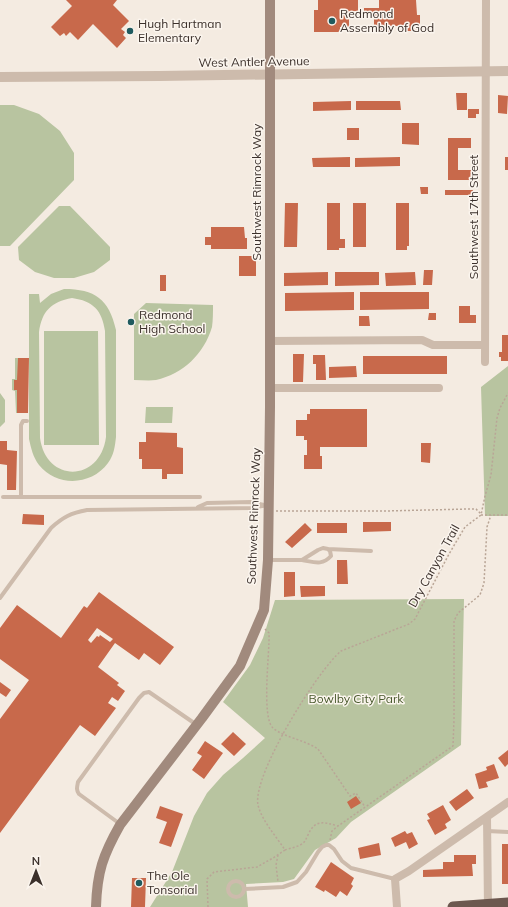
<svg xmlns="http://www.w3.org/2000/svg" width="508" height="907" font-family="Mulish,sans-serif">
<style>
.green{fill:#b8c4a0;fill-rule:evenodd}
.building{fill:#c8694b;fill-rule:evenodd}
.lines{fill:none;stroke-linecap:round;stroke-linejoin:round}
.path{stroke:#b9a596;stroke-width:1.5;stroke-dasharray:2 2;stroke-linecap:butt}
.service{stroke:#cdbbac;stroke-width:4}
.minor{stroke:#cdbbac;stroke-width:8}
.tertiary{stroke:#cdbbac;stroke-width:10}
.secondary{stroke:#a18a7d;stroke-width:10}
.trunk{stroke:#6c584f;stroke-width:11}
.poi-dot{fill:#1f5a5e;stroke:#fbf5ee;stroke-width:1.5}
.labels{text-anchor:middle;stroke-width:3;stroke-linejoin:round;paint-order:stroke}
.poi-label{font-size:12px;fill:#3b302b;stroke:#fbf5ee;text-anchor:start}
.street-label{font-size:12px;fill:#3b302b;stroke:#fbf5ee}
.park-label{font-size:12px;fill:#4a5a2e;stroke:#fbf5ee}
</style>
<rect width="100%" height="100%" fill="#f4ebe1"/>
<path class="green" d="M0 105H14L39 114 60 131 74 153V180L10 246H0Z
M59 206H70L110 247V260L94 272 74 278H54L35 272 19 260 18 247Z
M64 289C95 289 109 299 116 330V437C115 446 114 455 108 463 91 486 57 487 39 465 33 457 31 448 29 439V294H39L40 303 51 294ZM72 298C93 301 102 310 105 331L106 437C100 483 46 483 40 438L39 332C42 311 51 302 72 298Z
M146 303 213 305C213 312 213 320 212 327 204 354 183 374 156 380 149 381 141 380 134 380V314Z
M44 331H98L99 445H44Z
M15 358H28V413H16L15 391 12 390V379H15Z
M508 366V516H485L481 387Z
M0 393 5 400V422L0 427Z
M146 407H173L172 423H145Z
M464 599 461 745 351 822 336 838 315 850 294 879 283 882 246 884 248 907H150L172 872 194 816 207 793 223 775 243 758 265 738 223 702 250 665 263 638 275 600Z"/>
<path class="building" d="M66 0H117L113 5 129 21 121 29 125 32 123 35 126 38 117 48 93 24 78 40 70 32 66 36 64 33 60 36 51 27 72 6Z
M318 0H358V11H352V15H349V27H340V32H314V10H318Z
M379 0H416L417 15H420V31H405V26H389L390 32H374V17H364V8H379Z
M456 93H467V110H457Z
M498 95 508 96 507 114 498 113Z
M351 101V110L313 111V102Z
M356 101H400L401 110H356Z
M468 109H479V114H476V118H468Z
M402 123H419V145L402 144Z
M347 128H359V140H347Z
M448 138H471V148H458V170H472V180H448Z
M350 157V167H313L312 158Z
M400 157V166L355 167V158Z
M505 157H508V170H505Z
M420 187H428V194H421Z
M445 190H473V195H445Z
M285 203H298L297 247H284Z
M327 203H340V239H345V248H339V250H327Z
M353 203H366V247H353Z
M396 203H409V246H407V250H396Z
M211 227H244L245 238H247V249H211V245H205V237H211Z
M239 256H256V276H239Z
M424 270H433L432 285H423Z
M328 272V285L284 286V273Z
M335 272H379V285L335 286Z
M415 272 416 285 386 286 385 273Z
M160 275H166V291H160Z
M354 292V310L285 311V293Z
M360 292H429V309L360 310Z
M459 306H470V315H476V323H459Z
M429 313H436V320H428Z
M359 316H369L370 326H359Z
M502 335H508V361H501V357H499V352H502Z
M293 354H304L303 382H293Z
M313 355H325L326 380H316V364H313Z
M363 356H447V374H363Z
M18 358H29L28 413H17V390H14V380H17Z
M356 366 357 377 329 378V367Z
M310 409H367V447H320V456H322V469H304V455H307V440H304V436H296V420H307V414H310Z
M146 432 177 433V447L183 448V474H167V479H162V469H142V459H139V442H146Z
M0 441H7V462V450L17 451 16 490H7V465L0 464Z
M421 443H431L430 463 421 462Z
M23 514 44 515V525L22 524Z
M363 522H391V531L363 532Z
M305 523 312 530 292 548 285 542Z
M317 523H347V533H317Z
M337 560H347L348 584H337Z
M284 572H295V596L284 597Z
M300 586H325V596L301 597Z
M99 592 174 647 160 665 144 653 139 660 115 643 98 667 119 683 117 685 125 691 118 701 112 697 108 703 116 708 95 736 80 725 0 833V719L29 680 0 659V628L17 605 61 638 84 606 87 608ZM97 628 113 639 110 642 100 635 99 637 97 636 91 643 88 640Z
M0 682 11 690 6 697 0 693Z
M233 732 246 744 234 756 221 744Z
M205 741 223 753 204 779 192 770 202 756 197 753Z
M508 750V764L505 767 498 758Z
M494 764 499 778 486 782 488 787 479 789 475 774 487 770 486 767Z
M467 789 474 798 456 811 449 802Z
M356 796 361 803 351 809 347 802Z
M443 805 451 820 445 824 447 828 435 835 427 820 430 819 427 814Z
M160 806 183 814 171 847 159 843 167 822 156 818Z
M405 831 407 834 412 832 418 844 409 849 406 842 395 847 391 838Z
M379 843 381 855 360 859 358 848Z
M502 844H508V884H502Z
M454 855H476V864H472L473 876 423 877V870L443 869V862H454Z
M331 862 354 878 351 884 353 886 347 896 340 891 336 897 325 890 324 892 315 887Z
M132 878H146L145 907H131Z"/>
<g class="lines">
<path class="path" d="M276 511H386L468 509H476L481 514
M481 515H508
M265 629 269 633C270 651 261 717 273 728 283 737 305 740 318 749L350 796 356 793 365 807
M330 840 332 831 338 826
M285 850C290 848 299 847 303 843 306 841 306 838 308 835 315 819 324 822 338 826L453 746 454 720V621L458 613 480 595 484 583 487 527 491 515
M278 855 276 865 278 882
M208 907 207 879 214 872 257 867 273 858 285 850C276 836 262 821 258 805 252 775 318 670 341 651L409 624 415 619 449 554 465 527 481 515 485 496 491 475 497 418 500 408 508 393"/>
<path class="service" d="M3 497H200
M21 497V425L23 421H27
M198 507 207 503 251 502 264 505
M323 548 328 549 330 551 331 556C322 566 314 562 302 560L318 550Z
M328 549 371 551
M268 560H302
M0 598 51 528C63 517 71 513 87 510L251 508 268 505
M120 824 79 794C76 790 77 787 78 782L139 698 144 693 149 692 197 725
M487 831 508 832
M228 889a8 8 0 1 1 16 0a8 8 0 1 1-16 0Z
M244 889 283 887 297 882 306 872 318 852 322 847 326 845H329L334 849 342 861 351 868 395 879"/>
<path class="minor" d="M270 341 422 340 433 345H485
M485 362 486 0
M270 388H439
M487 817 488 907
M397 907 395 879 409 871 508 802"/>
<path class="tertiary" d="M0 77 159 76 508 71"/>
<path class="secondary" d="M96 907C97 872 103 855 120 825L202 718 240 666 264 610 268 560 270 407V0"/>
<path class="trunk" d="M453 907 508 903"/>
</g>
<g class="poi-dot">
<circle cx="332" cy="21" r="4"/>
<circle cx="130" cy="31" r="4"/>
<circle cx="131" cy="322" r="4"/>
<circle cx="139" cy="883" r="4"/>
</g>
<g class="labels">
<g class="poi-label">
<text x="340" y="18">Redmond<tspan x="340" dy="14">Assembly of God</tspan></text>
<text x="138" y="28">Hugh Hartman<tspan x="138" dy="14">Elementary</tspan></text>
<text x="139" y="319">Redmond<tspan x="139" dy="14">High School</tspan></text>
<text x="147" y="880">The Ole<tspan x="147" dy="14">Tonsorial</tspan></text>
</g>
<g class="street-label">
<text transform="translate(254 62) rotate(-1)" y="4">West Antler Avenue</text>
<text transform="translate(257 192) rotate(-90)" y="4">Southwest Rimrock Way</text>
<text transform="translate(474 217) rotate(-90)" y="4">Southwest 17th Street</text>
<text transform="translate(254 516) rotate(-88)" y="4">Southwest Rimrock Way</text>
<text transform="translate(434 566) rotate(-61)" y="4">Dry Canyon Trail</text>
</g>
<g class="park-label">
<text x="356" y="703">Bowlby City Park</text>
</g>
</g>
<g transform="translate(36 871)" stroke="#fbf5ee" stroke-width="3" paint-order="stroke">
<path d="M0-3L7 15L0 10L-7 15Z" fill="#3b302b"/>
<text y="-6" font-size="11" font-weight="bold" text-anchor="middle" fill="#3b302b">N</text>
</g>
</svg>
